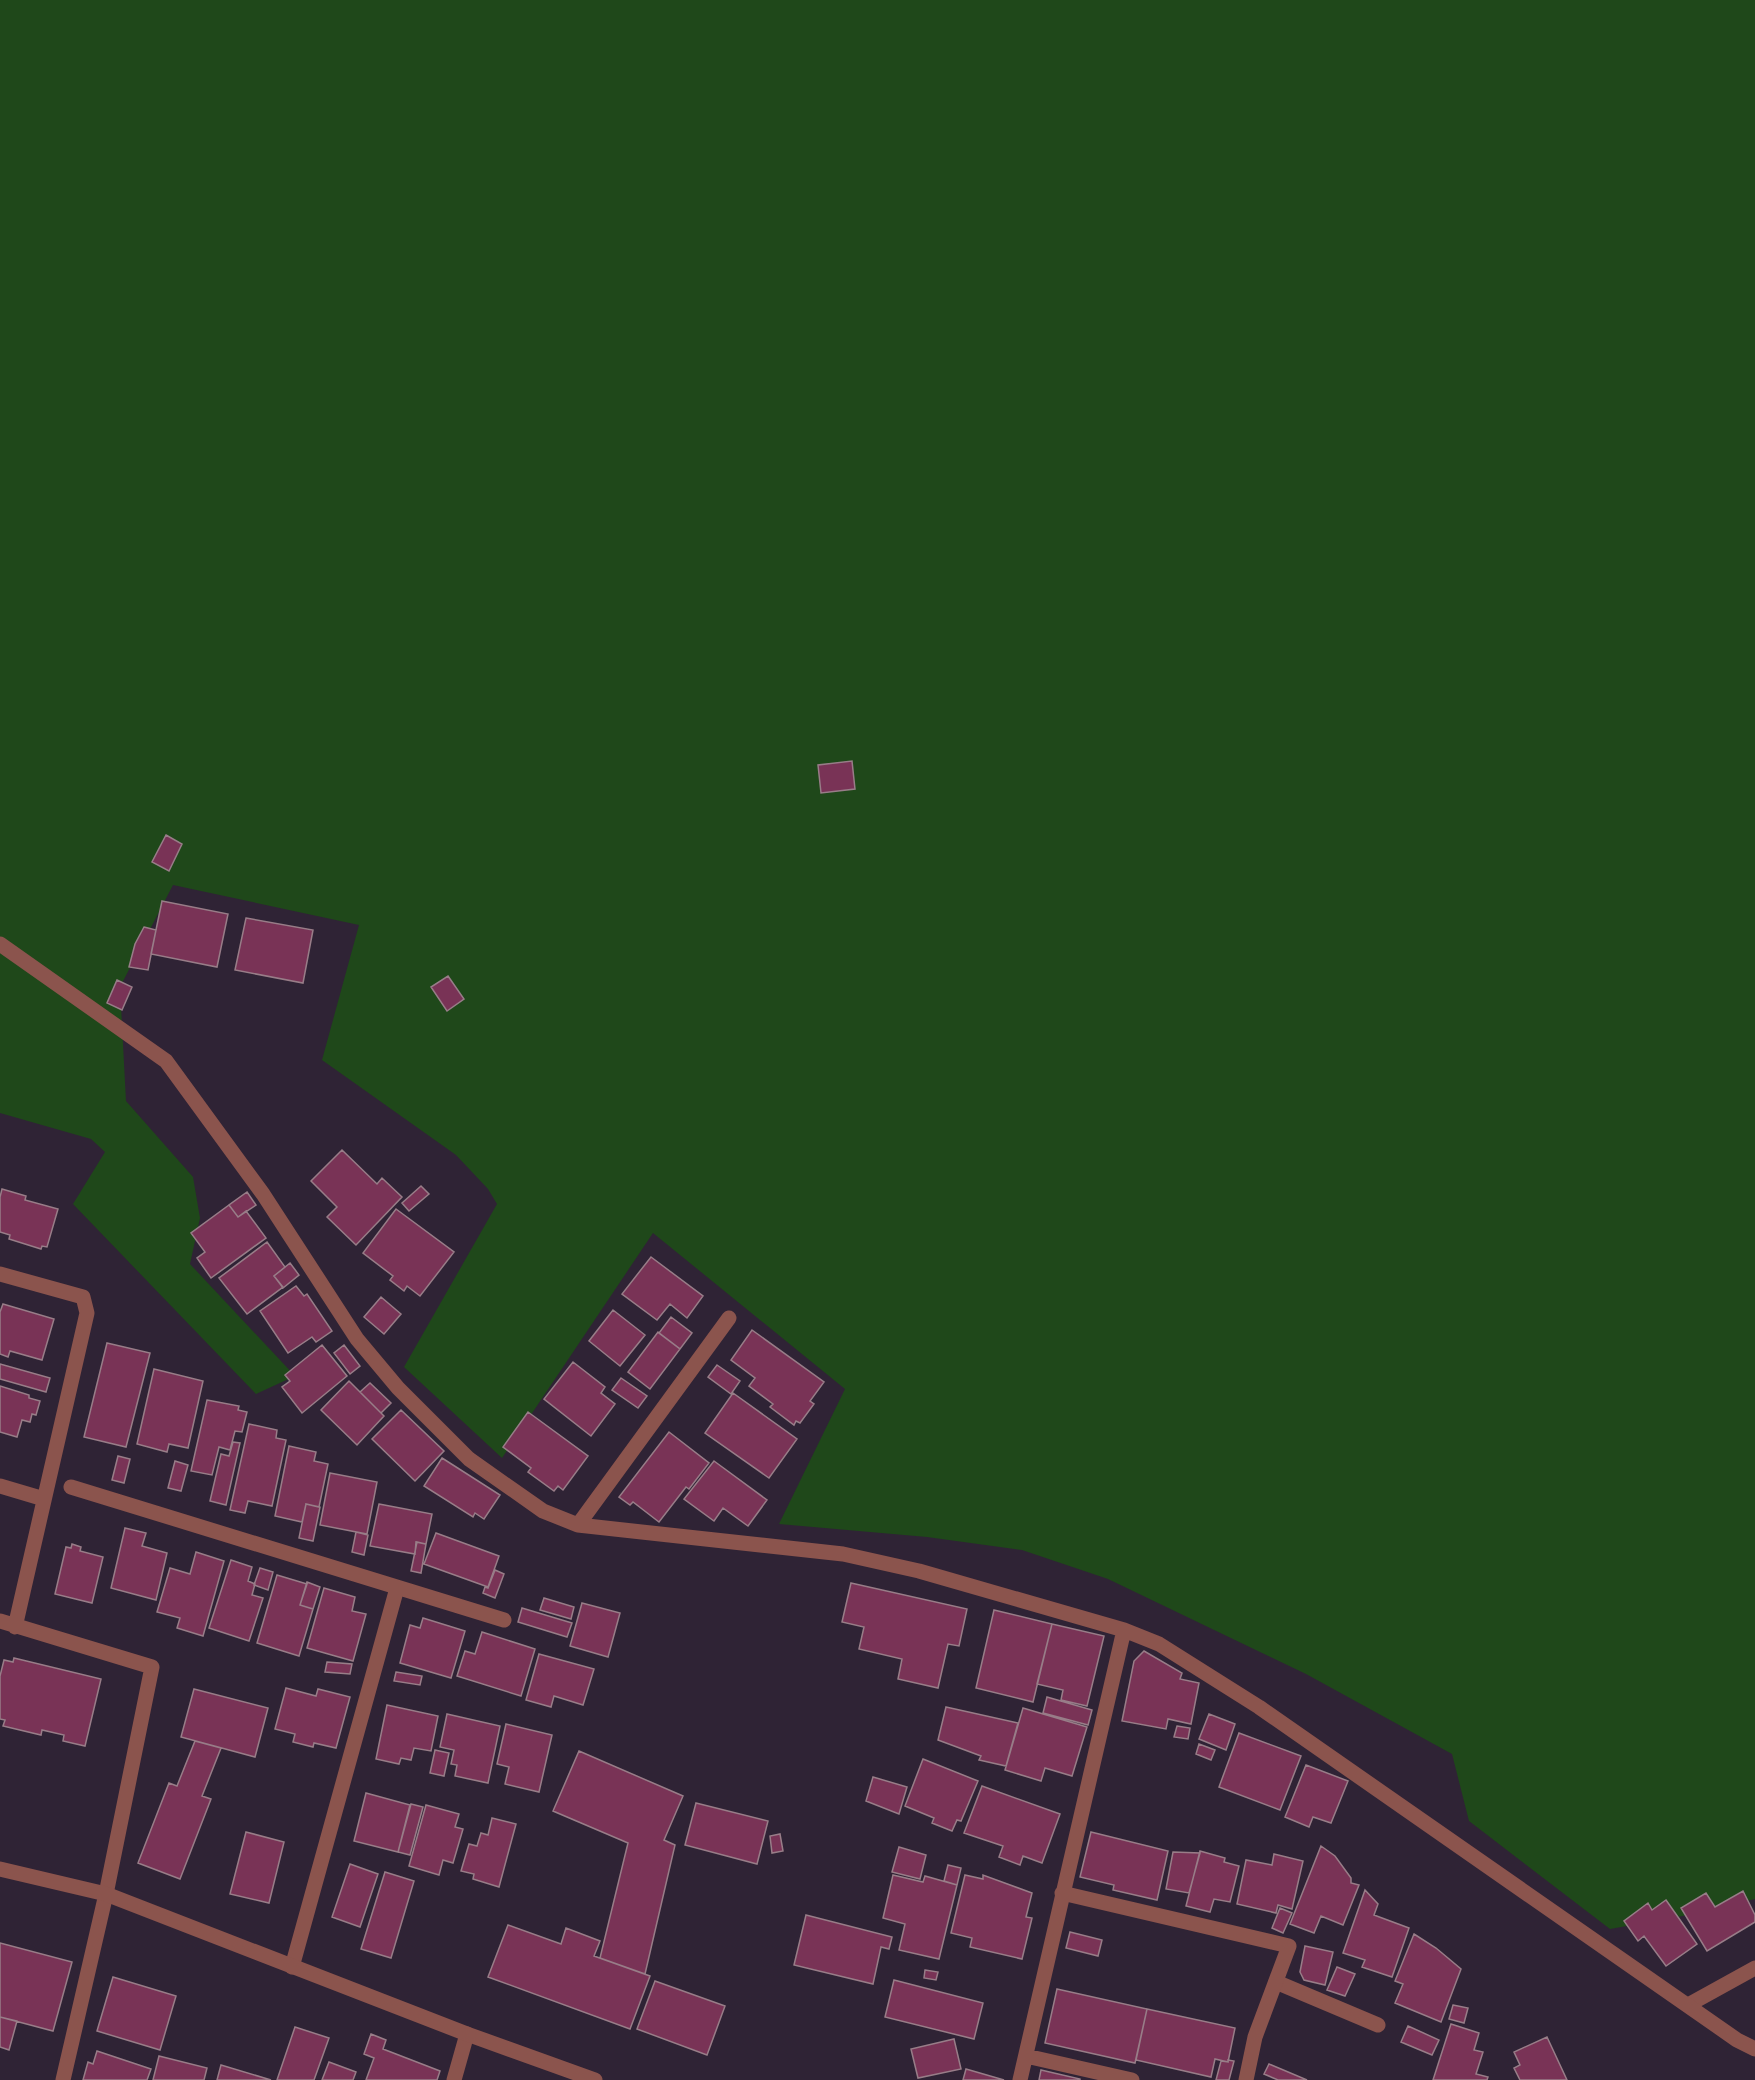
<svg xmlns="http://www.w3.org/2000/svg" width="1755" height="2080" font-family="'PT Sans Narrow',sans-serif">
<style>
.green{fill:#1f481a}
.building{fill:#793356;stroke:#987d88;stroke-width:1.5}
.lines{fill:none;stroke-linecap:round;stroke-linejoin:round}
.service{stroke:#8b544d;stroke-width:15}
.minor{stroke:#8b544d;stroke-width:15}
.tertiary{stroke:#8b544d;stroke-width:15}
</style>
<rect width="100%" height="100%" fill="#2f2335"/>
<path class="green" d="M0 0H1755V1899L1688 1915 1610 1929 1469 1821 1452 1754 1306 1674 1108 1579 1022 1550 927 1537 779 1524 845 1389 653 1233 502 1458 404 1367 497 1204 488 1189 456 1155 322 1060 359 925 173 885 120 987 126 1101 193 1177 200 1218 190 1264 295 1376 256 1394 73 1204 105 1152 91 1139 0 1113Z"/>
<path class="building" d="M852 761 855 789 821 793 818 765Z
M166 835 182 844 169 871 152 862Z
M162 901 228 914 217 967 151 954Z
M246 918 313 930 303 983 235 970Z
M144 927 156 930 148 970 129 967 135 944Z
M448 976 464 999 447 1011 431 987Z
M117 980 132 987 122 1010 107 1003Z
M342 1150 377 1184 382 1178 402 1197 356 1245 327 1217 337 1207 311 1181Z
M421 1186 429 1194 409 1211 402 1203Z
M2 1189 26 1196 25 1200 58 1209 47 1247 42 1246 41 1249 9 1239 10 1235 0 1232V1197Z
M247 1192 256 1205 238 1217 229 1205Z
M229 1205 238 1217 246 1211 266 1238 211 1278 197 1258 205 1252 191 1233Z
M396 1209 454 1252 420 1296 407 1286 404 1291 390 1280 393 1276 363 1253Z
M267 1242 285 1267 274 1276 283 1287 247 1314 219 1278Z
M651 1257 703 1296 687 1318 670 1304 657 1320 622 1294Z
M290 1263 299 1275 283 1288 274 1276Z
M296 1286 304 1296 307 1294 332 1331 316 1342 312 1337 288 1353 260 1311Z
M381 1297 401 1314 384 1334 364 1317Z
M3 1304 54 1319 42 1360 10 1351 8 1357 0 1354V1312Z
M613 1310 645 1335 620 1366 589 1341Z
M671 1317 692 1333 680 1349 659 1333Z
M752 1330 824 1382 810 1401 814 1404 800 1423 796 1421 794 1425 770 1407 773 1404 749 1386 755 1378 731 1360Z
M658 1332 680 1349 650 1389 628 1372Z
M107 1343 150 1353 126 1447 84 1437Z
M322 1345 347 1376 302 1413 282 1387 290 1381 285 1375Z
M344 1345 360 1366 350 1374 334 1353Z
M573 1362 605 1387 601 1393 615 1404 591 1436 544 1399Z
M0 1364 50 1378 46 1392 0 1379Z
M717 1365 740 1381 731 1394 708 1377Z
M154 1369 203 1381 188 1448 169 1444 167 1452 137 1444Z
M621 1378 647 1396 638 1408 612 1390Z
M349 1381 384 1416 357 1445 321 1410Z
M370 1383 391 1403 381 1413 360 1392Z
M0 1386 29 1395V1398L40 1401 36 1415 32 1414 30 1422 22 1420 17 1437 0 1432Z
M733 1393 797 1439 769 1478 705 1433Z
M207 1400 239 1406 238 1410 247 1412 242 1432 235 1431 230 1450 219 1447 212 1475 191 1471Z
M401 1410 444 1451 415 1481 372 1439Z
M528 1412 588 1456 563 1490 558 1486 554 1491 528 1472 531 1468 503 1447Z
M249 1424 277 1430 276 1438 286 1440 272 1506 248 1501 245 1513 230 1510Z
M669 1432 709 1463 689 1489 686 1487 659 1522 633 1502 630 1505 619 1497Z
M233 1442 240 1443 226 1505 210 1501 221 1454 229 1456Z
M289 1446 316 1452 314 1461 328 1464 319 1507 306 1504 302 1522 275 1516Z
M118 1456 130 1459 124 1483 112 1480Z
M442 1458 500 1495 484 1519 475 1513 473 1517 424 1486Z
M175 1461 188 1465 181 1491 168 1488Z
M714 1461 767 1500 748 1526 723 1508 714 1521 684 1499Z
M330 1473 377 1482 367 1534 320 1525Z
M306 1504 320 1507 313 1541 299 1538Z
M379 1504 432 1514 426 1544 416 1542 415 1554 370 1546Z
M125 1528 146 1533 142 1546 167 1553 156 1600 111 1588Z
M356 1532 368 1535 364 1555 352 1552Z
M436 1533 499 1556 488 1587 424 1564Z
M417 1542 426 1544 421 1573 411 1571Z
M72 1544 81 1547 80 1551 103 1557 92 1603 55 1594 66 1547 71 1548Z
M196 1552 224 1561 203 1636 177 1628 180 1618 157 1612 170 1568 190 1574Z
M231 1560 252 1567 248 1581 255 1584 252 1595 263 1598 249 1641 209 1628Z
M260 1568 273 1572 268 1590 254 1585Z
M495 1570 504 1574 495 1598 483 1593 485 1587 488 1588Z
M277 1575 307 1584 300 1605 313 1609 299 1656 257 1643Z
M307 1582 320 1587 313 1609 300 1605Z
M851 1583 967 1609 959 1646 948 1644 938 1688 898 1679 902 1659 859 1649 864 1627 842 1622Z
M324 1588 355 1597 352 1611 366 1614 353 1661 307 1648Z
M544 1598 574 1607 571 1619 540 1610Z
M582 1603 620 1613 608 1657 570 1646Z
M522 1608 572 1623 567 1637 518 1622Z
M994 1610 1052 1624 1033 1702 976 1688Z
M423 1618 465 1631 451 1678 400 1663 410 1625 420 1628Z
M1052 1624 1104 1636 1087 1706 1061 1700 1063 1690 1037 1684Z
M482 1632 535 1649 521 1696 457 1676 465 1651 475 1654Z
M1144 1651 1182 1673 1180 1679 1199 1683 1191 1724 1168 1719 1166 1729 1122 1721 1134 1661Z
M539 1654 594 1669 583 1705 554 1696 551 1707 526 1700Z
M14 1658 101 1679 85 1746 63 1741 64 1735 42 1730 41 1735 3 1726 5 1720 0 1719V1676L4 1660 13 1662Z
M327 1662 352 1664 350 1674 325 1672Z
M396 1672 422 1676 420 1685 394 1681Z
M286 1688 316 1696 318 1689 350 1697 336 1748 314 1743 313 1747 293 1742 295 1734 275 1729Z
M194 1689 268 1708 255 1757 181 1737Z
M1047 1697 1092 1710 1088 1725 1043 1713Z
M387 1705 438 1716 431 1751 414 1748 411 1760 401 1758 399 1764 376 1759Z
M946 1707 1018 1723 1006 1766 979 1760 981 1756 938 1740Z
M1023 1708 1087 1727 1072 1776 1045 1768 1041 1781 1005 1770Z
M447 1714 500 1726 488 1783 455 1776 457 1765 451 1764 454 1750 440 1747Z
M1209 1714 1235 1724 1226 1750 1199 1739Z
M506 1724 552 1735 539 1792 505 1784 509 1767 497 1764Z
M1177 1726 1190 1728 1188 1739 1174 1737Z
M1239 1733 1301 1756 1280 1810 1219 1787Z
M195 1741 221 1748 202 1796 211 1799 180 1879 138 1863 169 1783 177 1786Z
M1199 1744 1215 1750 1211 1760 1196 1754Z
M435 1750 449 1753 444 1776 430 1773Z
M579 1751 683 1796 664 1840 675 1845 645 1974 600 1958 628 1843 553 1811Z
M923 1759 978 1781 961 1821 957 1820 952 1831 932 1823 934 1818 905 1806Z
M1306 1765 1348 1781 1331 1823 1313 1817 1309 1827 1285 1817Z
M873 1777 907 1787 899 1814 866 1801Z
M982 1786 1060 1814 1042 1863 1023 1856 1020 1865 999 1857 1003 1846 964 1833Z
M366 1793 410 1805 398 1852 354 1841Z
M696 1803 768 1821 757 1864 685 1845Z
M411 1804 423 1807 410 1855 398 1852Z
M426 1805 459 1814 455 1827 463 1829 453 1863 443 1860 439 1875 409 1866Z
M492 1818 516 1824 499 1887 473 1879 474 1874 461 1871 469 1844 477 1846 481 1833 488 1835Z
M246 1832 284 1842 269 1903 230 1894Z
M1091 1832 1168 1851 1157 1900 1113 1890 1114 1885 1080 1877Z
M780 1834 783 1851 772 1853 770 1836Z
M1321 1846 1335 1856 1351 1878V1883L1359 1885 1343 1925 1321 1916 1314 1933 1290 1924Z
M899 1847 926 1855 920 1879 892 1872Z
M1200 1851 1225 1858 1224 1862 1239 1866 1230 1902 1214 1899 1210 1912 1186 1906Z
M1173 1852 1200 1853 1189 1893 1166 1889Z
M1274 1854 1303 1861 1292 1909 1278 1905 1276 1913 1237 1904 1246 1860 1272 1865Z
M350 1864 378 1874 360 1927 332 1917Z
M948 1865 961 1868 957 1885 944 1881Z
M385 1872 414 1881 391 1958 361 1949Z
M893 1875 923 1882 925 1876 957 1885 939 1959 899 1950 905 1924 883 1918Z
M965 1875 983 1879V1875L1032 1893 1026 1917 1032 1918 1022 1959 970 1947 972 1938 951 1933Z
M1365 1890 1378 1904 1374 1915 1409 1928 1392 1977 1362 1967 1365 1960 1343 1953Z
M1743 1891 1755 1915V1922L1707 1951 1681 1908 1706 1893 1715 1907Z
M1666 1900 1697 1944 1666 1966 1644 1936 1638 1941 1624 1921 1648 1903 1652 1910Z
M1280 1908 1292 1913 1283 1933 1272 1928Z
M806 1915 892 1937 889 1949 881 1947 873 1984 794 1965Z
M508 1925 561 1944 566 1928 600 1941 594 1956 650 1976 630 2029 488 1977Z
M1070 1932 1102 1940 1098 1956 1066 1948Z
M1414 1934 1436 1948 1461 1969 1441 2022 1395 2003 1403 1984 1395 1981Z
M0 1943 72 1962 53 2031 0 2017Z
M1305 1946 1333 1952 1325 1985 1304 1980 1300 1972Z
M1337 1967 1355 1974 1345 1996 1327 1990Z
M925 1970 938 1972 936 1980 924 1978Z
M113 1977 176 1996 160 2050 97 2031Z
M894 1980 983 2003 974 2039 885 2017Z
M655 1981 725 2006 707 2055 637 2029Z
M1057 1989 1147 2009 1135 2063 1045 2043Z
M1453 2005 1468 2008 1464 2023 1449 2019Z
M1147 2009 1235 2028 1228 2062 1215 2059 1211 2077 1136 2060Z
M0 2017 17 2021 9 2050 0 2047Z
M1451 2024 1479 2033 1474 2050 1483 2052 1476 2074 1488 2077 1487 2080H1433Z
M1408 2026 1439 2040 1432 2055 1401 2042Z
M295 2027 329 2038 314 2080H277Z
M371 2034 386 2040 383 2049 440 2071 437 2080H366L374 2058 364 2054Z
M1547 2037 1567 2080H1520L1514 2068 1520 2065 1514 2052Z
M954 2039 961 2069 918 2078 911 2049Z
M97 2051 151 2069 147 2080H83L88 2062 93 2064Z
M159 2056 207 2068 204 2080H153Z
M1228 2060 1234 2061 1229 2080H1216L1221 2061 1228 2062Z
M329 2062 356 2072 353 2080H322Z
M1269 2064 1307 2080H1278L1264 2074Z
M221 2065 271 2080H217Z
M966 2069 1004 2080H963Z
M1041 2070 1080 2079V2080H1039Z"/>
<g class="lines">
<path class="service" d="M1276 1982 1378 2025
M1688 2005 1755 1968"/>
<path class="minor" d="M0 944 166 1061 263 1194 357 1339 398 1388 469 1459 543 1511 578 1525 843 1554 919 1571 1124 1630 1159 1644 1259 1707 1737 2040 1755 2049
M0 1274 83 1297 87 1313 15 1627
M0 1486 44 1499
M71 1487 504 1620
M578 1525 729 1318
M0 1621 152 1667 106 1894 63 2080
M1062 1893 1289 1946 1255 2037 1246 2080
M292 1967 397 1588
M1026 2056 1132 2080
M454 2080 467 2034
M1020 2080 1124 1630"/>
<path class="tertiary" d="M0 1869 106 1894 467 2034 595 2080"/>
</g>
</svg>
